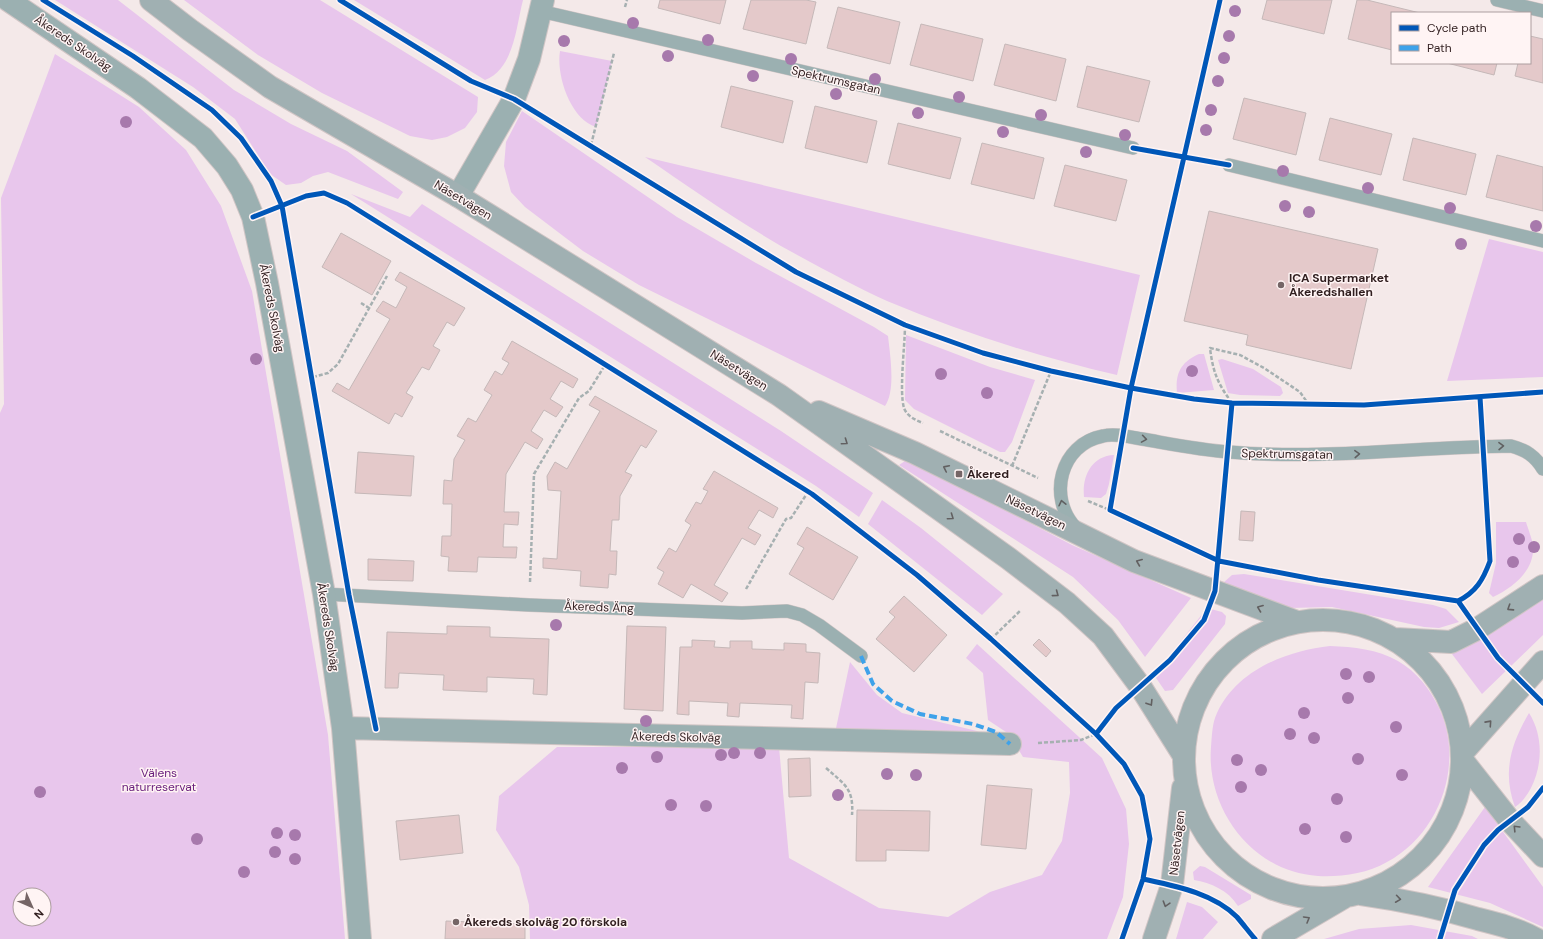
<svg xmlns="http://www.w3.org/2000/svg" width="1543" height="939" font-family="'DM Sans',sans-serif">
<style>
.green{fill:#e8c6ec;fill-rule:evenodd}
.building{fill:#e4c9ca;stroke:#c5b8b8}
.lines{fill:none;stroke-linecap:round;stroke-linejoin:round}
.lane-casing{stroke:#d0c5c5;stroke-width:14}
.street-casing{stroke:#d0c5c5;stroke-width:24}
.secondary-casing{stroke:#d0c5c5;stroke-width:24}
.path{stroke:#a6b0b1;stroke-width:2.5;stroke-dasharray:4 2;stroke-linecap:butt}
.lane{stroke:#9bb0b1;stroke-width:13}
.street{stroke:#9bb0b1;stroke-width:22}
.secondary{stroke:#a0b0b2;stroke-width:22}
.quiet{stroke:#3ea2ea;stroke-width:4;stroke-dasharray:8 4;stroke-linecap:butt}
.cycleway-casing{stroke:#fff4f4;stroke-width:8}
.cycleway{stroke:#0057b8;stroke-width:5}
.tree{fill:#a779ac}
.oneway{stroke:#606061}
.oneway2{stroke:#626061}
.poi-dot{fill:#756566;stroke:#fff4f4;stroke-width:1.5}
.labels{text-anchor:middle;stroke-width:3;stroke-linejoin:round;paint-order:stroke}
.street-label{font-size:12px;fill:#301e1f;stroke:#fff4f4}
.poi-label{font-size:12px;font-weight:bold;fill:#301e1f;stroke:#fff4f4;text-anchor:start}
.park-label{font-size:12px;fill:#681d7b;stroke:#fff4f4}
</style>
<rect width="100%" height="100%" fill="#f4e9e9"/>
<path class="green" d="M55 0H118L234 90 291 124 347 151 403 192 398 199 328 172 313 176 301 183 286 185 270 174 235 119 193 87Z
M184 0H320L478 97 477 112 465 128 447 137 432 140 410 136 322 93 258 55Z
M354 0H523C516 27 514 69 485 80Z
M560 51 612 61 596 127C570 119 556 75 560 51Z
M55 54 139 107 186 150 221 206 252 291 328 735 345 939H0V413L4 404 1 198ZM20 895H44V919H20Z
M522 111 677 217 756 263 874 327 888 336C890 354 896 391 885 406L639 285 583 251 525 207 511 192 504 166 506 142Z
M645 157 1140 275 1117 375C1039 357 961 332 887 301 858 288 829 272 801 257 747 228 696 192 645 157Z
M351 194 410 217 422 204 781 431 873 493 859 517 816 486Z
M1489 239 1543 252V377L1447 381Z
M906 335 990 367 1035 380 1012 442 1005 452H1000L914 409 905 400Z
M1199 354H1204L1214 390 1177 393C1175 373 1181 362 1199 354Z
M1222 359 1253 369 1281 387 1283 393 1280 396 1240 395 1228 393 1218 360Z
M1114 455 1109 484 1106 494 1101 498 1084 497C1082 477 1091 456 1114 455Z
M908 459 1072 545 1191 598 1145 657 1118 620 1073 577 899 465Z
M882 500 921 528 1003 594 982 615 868 524Z
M1496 522H1526C1528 529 1532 538 1533 546 1535 570 1513 588 1493 597L1489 593 1496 563Z
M1244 574 1433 605 1446 609 1459 622 1439 628 1424 627 1332 607 1289 608 1223 583 1232 575Z
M1543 592V635L1482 694 1452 654Z
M1207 608 1222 612 1226 616 1225 624 1173 690 1165 691 1154 675Z
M977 644 1102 758 1126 809 1129 844 1123 897 1107 939H530L529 905 519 867 496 830 499 796 557 747H779L789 858 879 908 948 917 990 892 1042 875 1062 841 1070 793 1069 762 1023 757 1009 734 988 720 983 673 966 658Z
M1330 646C1354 647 1377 649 1398 661 1417 672 1430 689 1439 708 1465 763 1440 834 1387 862 1366 874 1341 877 1318 876 1252 872 1206 809 1211 747 1212 736 1212 723 1217 713 1237 670 1286 651 1330 646Z
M850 662 877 695 902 713 977 731 988 738 835 733Z
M1529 713C1543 735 1543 764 1531 788 1527 795 1522 803 1515 807 1502 772 1511 744 1529 713Z
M1485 807 1543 887V927L1490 903 1428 887Z
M1200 866 1205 867 1251 895V899L1238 906C1228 890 1211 883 1194 880L1193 872Z
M1187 902 1202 907 1218 922 1203 939H1176Z
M1411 925 1472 936 1478 939H1324L1359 929Z"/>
<path class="building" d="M660 0H726L720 24 658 8Z
M751 0H806L816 2 806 44 743 29Z
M1267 0H1332L1324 34 1262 19Z
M1357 0H1367L1420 13H1392V50L1348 39Z
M838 7 900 22 890 64 827 48Z
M921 24 983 39 973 81 910 65Z
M1530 36 1543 39V83L1515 76 1518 63H1530Z
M1005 44 1066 59 1056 101 994 85Z
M1447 63H1497L1494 75Z
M1087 66 1150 81 1139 122 1077 107Z
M731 86 793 101 783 143 721 127Z
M1244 98 1306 113 1296 155 1233 139Z
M815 106 877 121 867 163 805 148Z
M1330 118 1392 134 1381 175 1319 160Z
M898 123 961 138 950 179 888 164Z
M1413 138 1476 154 1466 195 1403 180Z
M982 143 1044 158 1034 199 971 184Z
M1497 155 1543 167V211L1486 197Z
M1065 165 1127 180 1116 221 1054 206Z
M1209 211 1378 249 1351 369 1246 345 1248 335 1184 321Z
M341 233 391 261 372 295 322 267Z
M400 272 465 308 454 326 447 322 433 346 440 350 429 370 422 367 406 393 413 397 402 417 395 413 389 424 332 391 337 383 349 390 390 319 376 311 383 301 396 308 407 287 395 280Z
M512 341 578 379 573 388 561 381 550 399 563 407 556 417 544 410 531 431 543 439 537 449 525 442 506 474 504 512H519L518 525 504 524 503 547H517L516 558 478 557 477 572 448 571 449 557 441 556 442 536H451L452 504H443L444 480 452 481 454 459 465 440 457 436 468 418 476 422 492 395 484 390 495 371 502 375 509 363 502 359Z
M595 396 657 431 646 448 641 445 625 472 632 475 620 496 619 520H612L610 551H617L616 575 609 574 608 588 580 586 581 571 543 568V558L557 559 561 491 548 490 547 476 555 462 567 469 600 411 589 405Z
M358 452 414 456 411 496 355 493Z
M714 471 778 508 773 518 759 510 748 528 761 535 755 545 742 538 714 585 728 593 722 602 691 584 683 598 658 584 664 572 657 568 669 548 676 552 691 525 685 521 696 502 701 504 708 491 703 489Z
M1241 511 1255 512 1253 541 1239 540Z
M807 527 858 557 833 600 789 574 804 548 797 544Z
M368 559 414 561 413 581 368 580Z
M904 596 947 635 914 672 876 639 895 617 889 612Z
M447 626 490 627V637L549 639 547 695 533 694 534 679 487 677V692L443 690 444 675 399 673 398 688H385L387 632 447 634Z
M627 626 666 627 663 711 624 709Z
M1039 639 1051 651 1046 657 1033 645Z
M692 640 715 641 714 647 730 648V641H752V649L784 650V643L806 644V652L820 653 818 683 805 682 803 719 791 718 792 705 740 703 739 717 727 716 728 703 689 701V715L677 714 680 647H692Z
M810 758 811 796 789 797 788 759Z
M987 785 1032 789 1026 849 981 845Z
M857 810 930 811 929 851 886 850V861H856Z
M459 815 463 853 400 860 396 821Z
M446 921 525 924V939H445Z"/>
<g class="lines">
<defs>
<path id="lane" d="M1497 0 1543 11
M540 11 1133 148
M1229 165 1543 241
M1076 528C1047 498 1060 444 1103 436 1115 433 1130 437 1142 439 1171 444 1200 450 1229 452 1325 460 1416 447 1511 446 1526 450 1535 456 1543 469
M324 594 529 605 742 613 787 611 802 615 819 625 861 656"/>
<path id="street" d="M8 0 138 88 203 138 227 166 242 190 253 217 267 283 324 594 343 728 360 939
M458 196 514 99 529 59 543 0
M343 728 1010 744"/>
<path id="secondary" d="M151 0 190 30 270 87 458 196 779 395 1008 558 1067 603 1103 636 1140 686 1184 756
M819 412 915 453 1134 561 1297 622
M1184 759a139 139 0 1 1 278 0a139 139 0 1 1-278 0Z
M1395 639 1451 642 1477 629 1543 586
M1463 752 1543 662
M1463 761 1511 822 1543 856
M1361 894C1403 900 1438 907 1478 919 1498 924 1518 929 1536 939
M1154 939 1172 885 1183 788
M1273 939 1343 898"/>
</defs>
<use href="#lane" class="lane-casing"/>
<use href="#street" class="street-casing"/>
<use href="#secondary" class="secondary-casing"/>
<path class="path" d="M625 7 627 0
M591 145 614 53
M361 303 369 308
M905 325C905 345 899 391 904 408 907 416 915 420 923 423
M313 377 328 373 338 364 387 276
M1232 403C1218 384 1213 373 1210 348L1240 355 1264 368 1300 392 1309 405
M940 431 1038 478
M1012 466 1051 371
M1088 501 1110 510
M530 582 534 474 579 398 589 391 605 365
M746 589 786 519 791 518 808 492
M991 639 1021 610
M1038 743 1081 740 1096 734
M826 768C844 784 854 788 852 815"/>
<use href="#lane" class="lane"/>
<use href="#street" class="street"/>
<use href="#secondary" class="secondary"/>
<path class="quiet" d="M861 656 873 684 892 701 920 714 973 724 996 732 1010 744"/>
<defs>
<path id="cycleway" d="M43 0 133 56 212 110 241 138 271 181 282 206 349 595 376 729
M340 0 471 81 514 99 796 272 905 325 983 353 1051 371 1131 388 1194 399 1232 403 1364 405 1543 392
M1220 0 1131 388 1110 510 1219 561 1318 580 1458 601 1498 658 1543 703
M1133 148 1229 165
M253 217 306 196 324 193 347 203 812 494 917 575 991 639 1096 734 1124 764 1142 796 1150 839 1143 879 1122 939
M1458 601C1476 592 1483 580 1490 561L1480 397
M1096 734 1116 708 1170 660 1204 620 1215 591 1232 403
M1143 879C1175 886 1213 893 1237 917 1243 924 1249 932 1255 939
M1440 939 1455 890 1484 845 1498 830 1528 807 1543 788"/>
</defs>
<use href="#cycleway" class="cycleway-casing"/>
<use href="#cycleway" class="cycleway"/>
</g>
<g class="tree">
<circle cx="1235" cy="11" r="6"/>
<circle cx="633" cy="23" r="6"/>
<circle cx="1229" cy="36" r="6"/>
<circle cx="708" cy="40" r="6"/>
<circle cx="564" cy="41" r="6"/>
<circle cx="668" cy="56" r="6"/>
<circle cx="1224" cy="58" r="6"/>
<circle cx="791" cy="59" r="6"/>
<circle cx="753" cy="76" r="6"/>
<circle cx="875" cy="79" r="6"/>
<circle cx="1218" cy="81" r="6"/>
<circle cx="836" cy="94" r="6"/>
<circle cx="959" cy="97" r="6"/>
<circle cx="1211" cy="110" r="6"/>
<circle cx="918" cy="113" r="6"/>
<circle cx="1041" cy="115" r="6"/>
<circle cx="126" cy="122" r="6"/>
<circle cx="1206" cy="130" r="6"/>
<circle cx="1003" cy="132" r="6"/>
<circle cx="1125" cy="135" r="6"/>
<circle cx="1086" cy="152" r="6"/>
<circle cx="1283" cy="171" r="6"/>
<circle cx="1368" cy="188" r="6"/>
<circle cx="1285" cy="206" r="6"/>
<circle cx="1450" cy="208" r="6"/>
<circle cx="1309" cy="212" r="6"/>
<circle cx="1536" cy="226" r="6"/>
<circle cx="1461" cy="244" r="6"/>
<circle cx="256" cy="359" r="6"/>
<circle cx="1192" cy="371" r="6"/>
<circle cx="941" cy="374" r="6"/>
<circle cx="987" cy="393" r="6"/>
<circle cx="1519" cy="539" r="6"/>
<circle cx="1534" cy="547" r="6"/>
<circle cx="1513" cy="562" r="6"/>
<circle cx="556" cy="625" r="6"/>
<circle cx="1346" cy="674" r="6"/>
<circle cx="1369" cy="677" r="6"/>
<circle cx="1348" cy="698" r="6"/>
<circle cx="1304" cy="713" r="6"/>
<circle cx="646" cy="721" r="6"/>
<circle cx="1396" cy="727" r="6"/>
<circle cx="1290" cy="734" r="6"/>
<circle cx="1314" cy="738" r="6"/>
<circle cx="734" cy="753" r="6"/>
<circle cx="760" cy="753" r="6"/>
<circle cx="721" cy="755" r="6"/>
<circle cx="657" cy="757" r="6"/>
<circle cx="1358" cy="759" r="6"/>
<circle cx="1237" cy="760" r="6"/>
<circle cx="622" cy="768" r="6"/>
<circle cx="1261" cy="770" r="6"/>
<circle cx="887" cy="774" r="6"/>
<circle cx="916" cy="775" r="6"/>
<circle cx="1402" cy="775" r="6"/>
<circle cx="1241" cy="787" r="6"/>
<circle cx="40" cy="792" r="6"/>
<circle cx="838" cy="795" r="6"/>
<circle cx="1337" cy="799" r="6"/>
<circle cx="671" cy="805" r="6"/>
<circle cx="706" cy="806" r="6"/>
<circle cx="1305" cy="829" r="6"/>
<circle cx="277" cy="833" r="6"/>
<circle cx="295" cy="835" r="6"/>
<circle cx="1346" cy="837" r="6"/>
<circle cx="197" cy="839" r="6"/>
<circle cx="275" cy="852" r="6"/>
<circle cx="295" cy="859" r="6"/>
<circle cx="244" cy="872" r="6"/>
</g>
<defs><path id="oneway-chevron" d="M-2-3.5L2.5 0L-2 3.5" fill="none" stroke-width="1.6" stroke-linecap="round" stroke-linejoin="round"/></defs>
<g class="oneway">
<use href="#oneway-chevron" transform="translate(1144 439) rotate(9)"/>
<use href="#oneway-chevron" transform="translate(1501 446) rotate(-1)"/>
<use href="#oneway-chevron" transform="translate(1357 454) rotate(-3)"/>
<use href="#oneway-chevron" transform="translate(1062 503) rotate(-103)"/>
</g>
<g class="oneway2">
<use href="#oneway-chevron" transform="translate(845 442) rotate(35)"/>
<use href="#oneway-chevron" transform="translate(946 468) rotate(-154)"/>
<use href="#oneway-chevron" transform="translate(951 517) rotate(35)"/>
<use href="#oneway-chevron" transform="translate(1139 562) rotate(-158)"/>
<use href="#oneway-chevron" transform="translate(1056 594) rotate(37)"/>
<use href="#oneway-chevron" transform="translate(1260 608) rotate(-159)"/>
<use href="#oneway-chevron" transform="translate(1510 608) rotate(147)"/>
<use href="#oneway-chevron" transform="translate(1150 703) rotate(58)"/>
<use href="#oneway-chevron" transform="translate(1489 723) rotate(-48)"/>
<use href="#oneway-chevron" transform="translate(1516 828) rotate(-134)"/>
<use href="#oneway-chevron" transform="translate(1398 899) rotate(8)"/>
<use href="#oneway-chevron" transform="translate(1166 904) rotate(107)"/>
<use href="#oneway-chevron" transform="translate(1307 919) rotate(-30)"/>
</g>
<g class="poi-dot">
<circle cx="1281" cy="285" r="4"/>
<rect x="955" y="470" width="8" height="8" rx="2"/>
<circle cx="456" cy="922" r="4"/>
</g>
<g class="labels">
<g class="street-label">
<text transform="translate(73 43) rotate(34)" y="4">Åkereds Skolväg</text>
<text transform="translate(836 80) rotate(13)" y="4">Spektrumsgatan</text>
<text transform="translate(463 200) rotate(31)" y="4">Näsetvägen</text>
<text transform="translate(272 308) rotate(79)" y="4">Åkereds Skolväg</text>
<text transform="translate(739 370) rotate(32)" y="4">Näsetvägen</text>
<text transform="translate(1287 454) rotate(1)" y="4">Spektrumsgatan</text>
<text transform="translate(1036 512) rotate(26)" y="4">Näsetvägen</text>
<text transform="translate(599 607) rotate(2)" y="4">Åkereds Äng</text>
<text transform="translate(328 627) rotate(81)" y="4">Åkereds Skolväg</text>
<text transform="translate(676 737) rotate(1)" y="4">Åkereds Skolväg</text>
<text transform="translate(1177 843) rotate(-84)" y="4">Näsetvägen</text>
</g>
<g class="poi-label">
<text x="1289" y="282">ICA Supermarket<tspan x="1289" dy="14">Åkeredshallen</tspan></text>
<text x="967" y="478">Åkered</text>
<text x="464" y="926">Åkereds skolväg 20 förskola</text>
</g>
<g class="park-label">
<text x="159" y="777">Välens<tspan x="159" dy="14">naturreservat</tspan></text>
</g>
</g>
<rect x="1391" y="12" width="140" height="52" fill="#fff4f4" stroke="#ac9e9f"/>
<rect x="1399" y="25" width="20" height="6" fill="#0057b8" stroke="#ac9e9f"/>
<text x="1427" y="32" font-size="12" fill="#301e1f">Cycle path</text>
<rect x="1399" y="45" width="20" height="6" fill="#3ea2ea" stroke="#ac9e9f"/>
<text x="1427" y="52" font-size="12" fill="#301e1f">Path</text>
<g transform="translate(32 907) rotate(135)"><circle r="19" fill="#fff4f4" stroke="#ac9e9f"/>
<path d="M0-3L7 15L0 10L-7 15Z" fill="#756566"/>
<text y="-6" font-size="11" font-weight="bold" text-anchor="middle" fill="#301e1f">N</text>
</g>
</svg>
